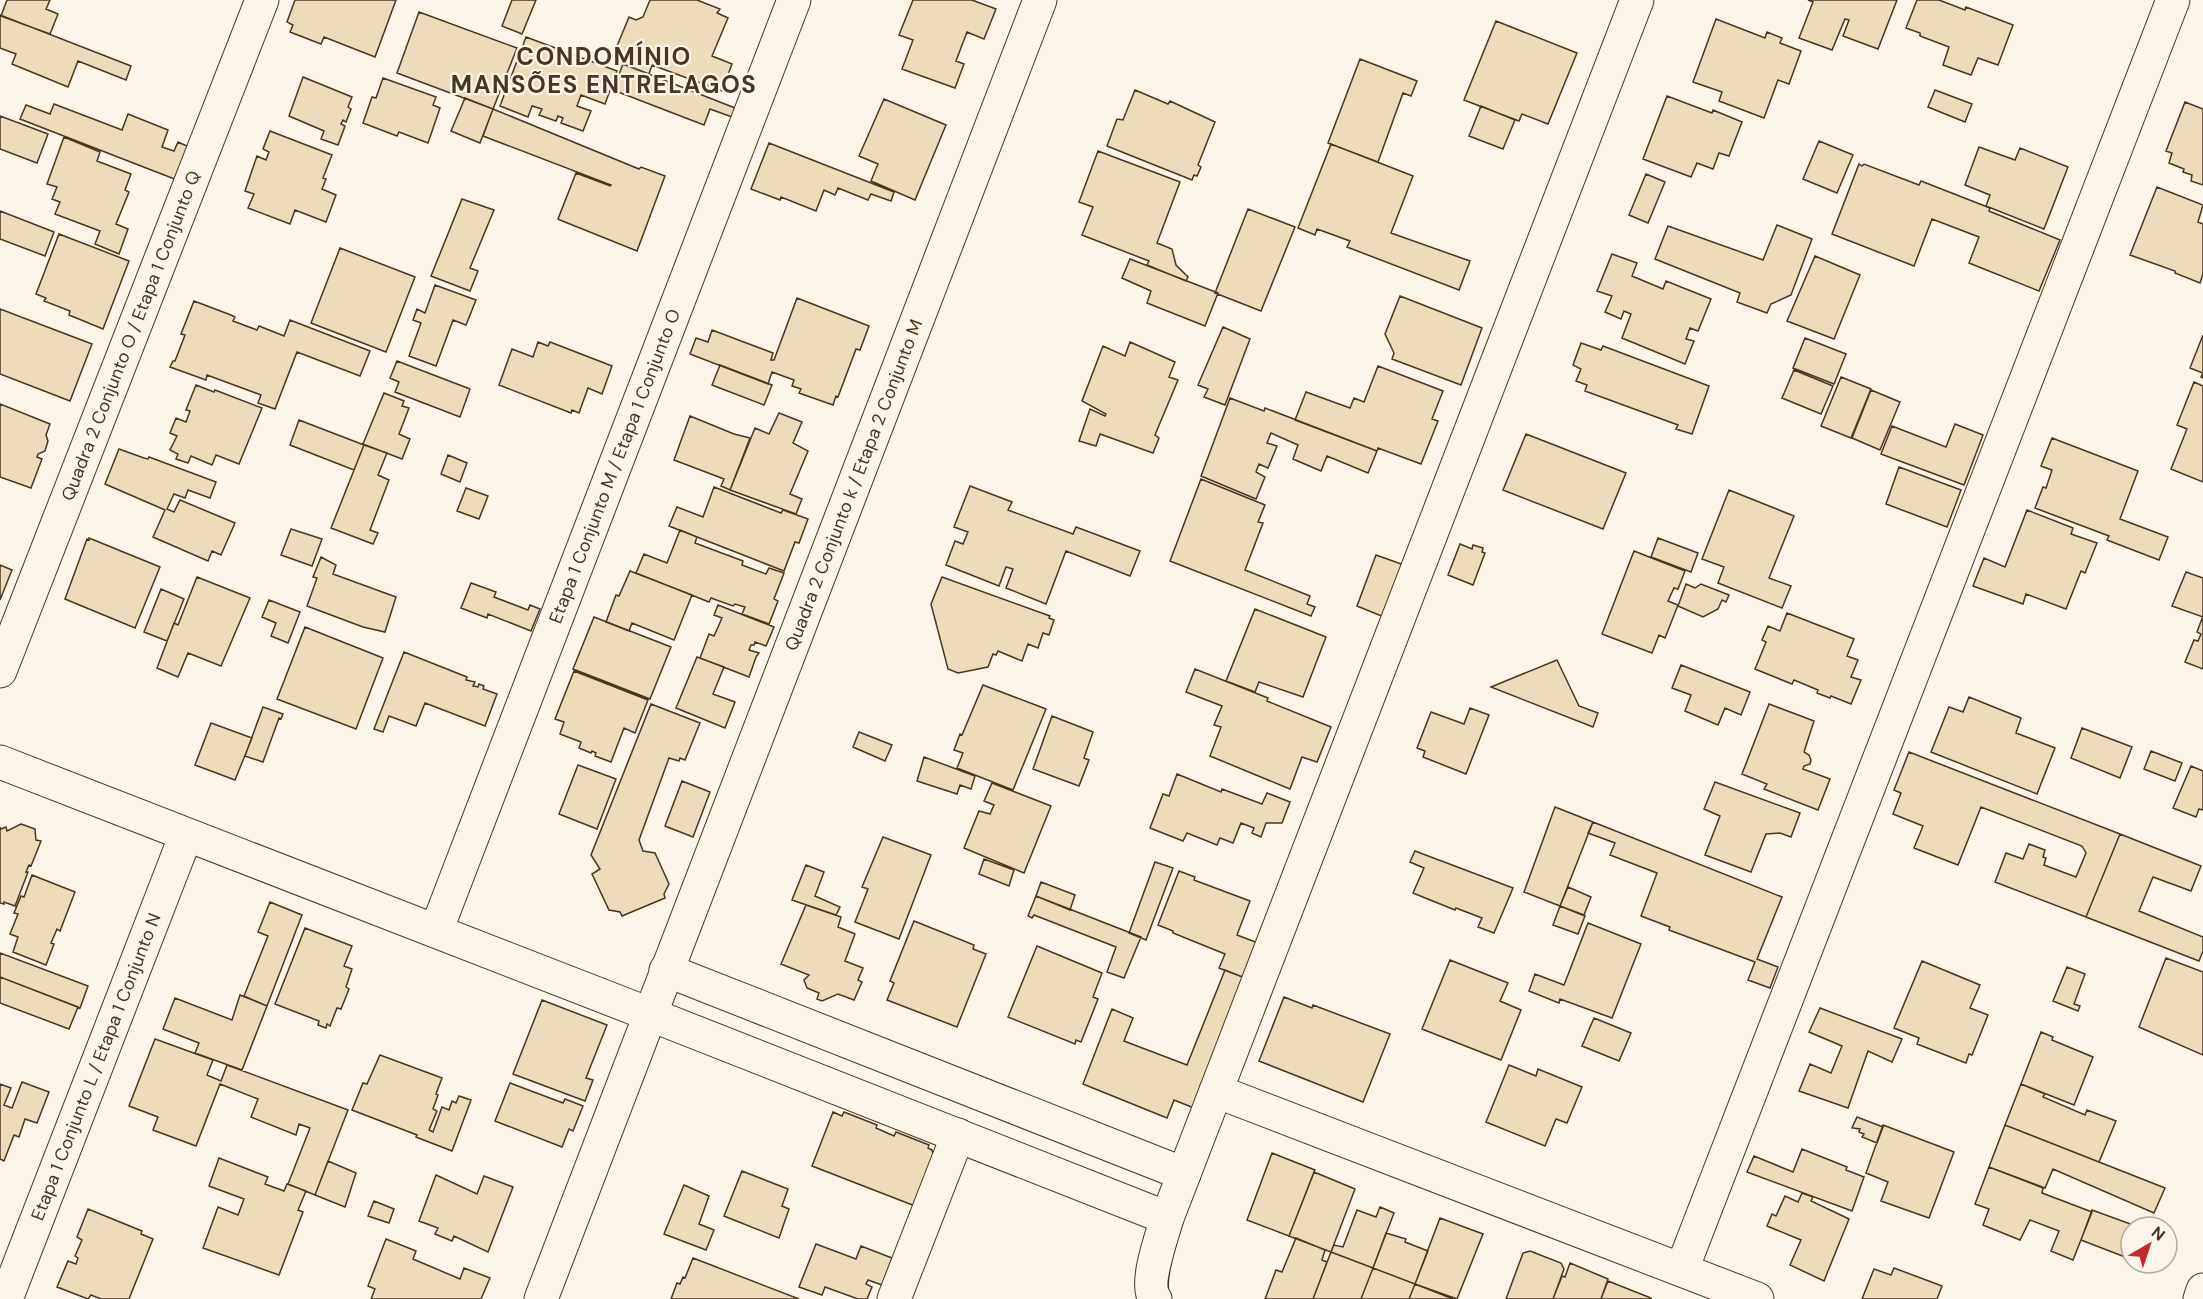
<svg xmlns="http://www.w3.org/2000/svg" width="2203" height="1299" font-family="'DM Sans',sans-serif">
<style>
.building{fill:#ecdcbc;stroke:#4a3520;stroke-width:1.5}
.lines{fill:none;stroke-linecap:round;stroke-linejoin:round}
.minor-casing{stroke:#4a3520;stroke-width:35}
.minor{stroke:#fbf6e9;stroke-width:33}
.labels{text-anchor:middle;stroke-width:4.5;stroke-linejoin:round;paint-order:stroke}
.street-label{font-size:18px;fill:#4a3520;stroke:#fbf6e9}
.district-label{font-size:24px;font-weight:bold;letter-spacing:1.5px;fill:#4a3520;stroke:#fbf6e9}
</style>
<rect width="100%" height="100%" fill="#fbf6e9"/>
<path class="building" d="M7 0H50L46 9 58 14 50 34 1 16Z
M295 0H396L375 57 324 37 321 44 290 32 293 25 287 22Z
M512 0H536L522 34 502 26Z
M650 0H697L720 9 717 13 728 18 712 56 732 64 722 91 652 65 649 74 615 61 618 53 615 51 629 17 636 20 643 17Z
M913 0H972L996 9 984 39 967 32 956 61 964 64 955 88 902 69 913 40 899 35Z
M1808 0H1897L1878 49 1843 36 1849 20 1845 19 1832 50 1799 38 1813 2Z
M1917 0H1939L1965 10 1966 7 2013 25 1998 65 1978 58 1971 75 1943 65 1949 47 1920 36V33L1906 28Z
M419 12 517 48 493 109 397 73Z
M0 15 131 66 126 80 78 61 68 87 12 64 16 54 0 48Z
M1716 19 1765 38 1767 32 1782 38 1780 43 1801 51 1789 84 1778 80 1764 118 1719 101 1722 92 1693 82Z
M1496 21 1577 53 1548 124 1522 114 1519 121 1464 100Z
M526 37 617 71 605 104 581 95 577 106 591 111 583 131 561 123 563 118 558 116 556 121 539 115 542 109 532 106 528 117 500 106Z
M1360 59 1417 81 1411 96 1403 93 1378 162 1328 143Z
M623 64 735 108 732 117 710 109 704 125 613 90Z
M303 77 352 97 348 107 351 109 346 122 343 120 341 124 345 126 338 145 321 139 324 131 289 116Z
M383 78 436 97 433 105 440 108 428 143 399 132 397 136 363 123 372 97 376 98Z
M1135 90 1168 104 1170 101 1215 122 1198 165 1201 167 1197 176 1194 175 1192 180 1107 146 1117 119 1123 120Z
M1935 90 1972 104 1965 122 1928 107Z
M1667 96 1712 113 1713 110 1742 122 1729 156 1719 153 1713 169 1697 163 1691 177 1643 159Z
M465 98 493 109 480 143 451 131Z
M884 99 946 125 915 200 871 181 878 164 859 156Z
M2185 102 2203 109V185L2191 181 2192 175 2183 172 2184 169 2169 163 2172 153 2166 151Z
M54 104 122 130 128 114 168 130 162 147 174 151 178 142 189 147 177 180 20 119 26 105 50 114Z
M1481 106 1515 120 1503 149 1469 136Z
M493 109 639 169 641 167 665 176 637 251 560 220 558 219 576 173 610 186 611 185 483 136Z
M0 116 48 134 37 163 0 149Z
M270 131 332 155 323 178 326 179 322 189 336 195 326 222 295 210 290 224 248 208 254 194 245 191 257 156 266 160 269 152 263 149Z
M64 137 100 152 97 161 131 174 125 190 129 192 116 224 128 229 119 254 95 244 100 231 55 214 60 202 52 199 57 187 47 184Z
M1819 141 1853 155 1837 193 1803 179Z
M769 143 894 192 891 201 871 194 868 200 838 188 835 195 824 190 816 211 781 197 780 200 751 189Z
M1331 144 1413 176 1391 233 1470 261 1459 290 1347 247 1350 241 1317 229 1315 235 1298 228Z
M1979 147 2015 160 2020 148 2068 167 2044 229 1986 206 1990 195 1965 185Z
M1098 151 1180 182 1157 243 1172 249 1176 265 1188 277 1186 281 1147 265 1149 261 1082 235 1093 207 1079 202Z
M1859 164 1862 166 1864 164 1919 185 1921 181 1990 208 1989 211 2060 240 2039 291 1969 263 1979 237 1932 219 1914 266 1832 234Z
M1646 174 1665 182 1648 223 1629 215Z
M2157 187 2203 205 2198 222 2203 224V274L2200 283 2175 273V271L2130 255Z
M462 199 494 210 470 268 478 271 470 291 431 276Z
M1248 209 1295 227 1261 311 1215 293Z
M0 211 54 232 45 256 0 239Z
M1777 225 1812 239 1791 295 1771 304 1767 313 1737 302 1740 293 1655 259 1668 226 1763 260Z
M59 234 129 261 103 329 69 315 70 311 44 301 46 298 36 294Z
M340 248 415 277 386 352 311 323Z
M1612 254 1637 263 1632 276 1663 289 1666 281 1711 299 1698 331 1690 328 1686 339 1694 341 1685 364 1622 338 1631 314 1624 311 1621 319 1605 312 1612 296 1597 291Z
M1815 256 1860 275 1834 339 1787 321Z
M1130 259 1218 293 1205 326 1147 303 1151 291 1122 278Z
M435 285 476 300 466 325 453 320 436 366 409 356 421 323 413 320 417 309 425 313Z
M1400 296 1482 328 1461 385 1392 359 1394 353 1385 334Z
M797 298 869 326 860 350 856 349 838 397 836 396 833 405 799 393 801 389 792 386 794 380 772 372 768 384 690 354 696 338 708 342 712 330 773 353 771 360H774Z
M194 301 231 315 235 317 233 321 257 330 259 326 284 336 290 320 370 351 360 376 297 352 275 409 258 403 261 395 207 375 206 380 170 367 173 361H175L185 335 181 334Z
M0 309 92 344 70 401 0 374Z
M1223 327 1250 339 1225 405 1204 397 1208 389 1198 385Z
M2203 335V378L2201 377 2203 373 2190 368Z
M1805 338 1846 354 1834 384 1793 368Z
M538 342 548 346 550 342 612 366 602 394 588 388 579 413 572 410 571 413 499 385 512 349 533 357Z
M1130 342 1175 362 1169 377 1178 380 1155 435 1159 438 1153 453 1100 434 1096 446 1079 441 1090 409 1105 416 1106 414 1082 401 1103 346 1125 356Z
M1581 343 1601 350 1603 346 1709 386 1692 434 1676 429 1678 425 1585 391 1587 385 1576 381 1581 369 1573 365Z
M397 361 470 389 460 417 395 392 399 382 390 378Z
M720 365 772 385 764 405 712 385Z
M1378 366 1443 391 1432 419 1438 421 1421 464 1378 448 1377 451 1295 420 1306 392 1350 408 1354 398 1364 402Z
M1794 370 1833 386 1821 414 1782 398Z
M1841 377 1871 389 1851 438 1821 426Z
M2194 382 2203 386V482L2171 469 2187 429 2177 425Z
M196 385 214 392 215 390 262 408 239 464 216 455 212 465 191 456 188 463 176 459 178 454 170 450 177 436 170 433 176 418 186 422 190 411 186 410Z
M1871 390 1900 402 1880 450 1852 438Z
M384 393 404 401 402 406 409 408 399 434 410 439 402 459 363 444Z
M1230 398 1264 411 1265 408 1377 451 1368 473 1327 456 1321 471 1293 459 1298 445 1271 433 1267 443 1277 446 1268 468 1259 464 1256 472 1265 477 1256 499 1201 476Z
M0 404 50 424 46 435 48 441 45 451 38 454 37 457 42 459 31 488 0 477Z
M779 413 802 422 793 443 808 451 790 494 802 499 796 514 730 490 755 428 769 434Z
M690 416 734 434 750 438 730 490 721 486 724 479 674 460Z
M299 420 364 445 354 470 290 445Z
M1955 424 1983 435 1964 485 1881 454 1892 426 1946 447Z
M1526 434 1626 473 1603 529 1503 490Z
M2052 438 2138 471 2120 519 2168 537 2159 560 2107 540 2109 536 2035 508 2043 487 2046 488 2052 470 2041 466Z
M364 445 387 453 378 475 389 480 370 530 378 533 373 544 331 528Z
M119 449 144 458 148 459 149 457 216 482 210 498 188 490 185 498 174 494 167 509 174 512 180 500 235 523 221 555 212 551 208 561 153 537 165 510 105 484Z
M448 455 467 463 460 482 441 474Z
M1899 467 1961 490 1947 527 1886 504Z
M1201 479 1265 505 1258 522 1263 523 1245 570 1310 596 1307 604 1315 607 1311 616 1170 561Z
M970 486 1012 502 1008 510 1073 534 1076 527 1140 551 1130 576 1066 551 1046 604 1006 588 1013 569 1006 567 999 586 946 565 955 541 963 544 968 532 954 527Z
M714 487 781 513 783 510 808 519 799 543 795 542 784 571 669 526 677 507 703 517Z
M466 488 488 496 479 519 457 511Z
M1729 490 1794 516 1769 578 1791 586 1782 608 1718 583 1724 567 1702 559Z
M2027 510 2073 528 2071 534 2097 543 2085 573 2081 571 2066 609 2026 594 2023 604 1973 586 1984 558 2005 567Z
M291 529 322 539 312 566 281 555Z
M680 530 697 537 695 543 743 561 742 565 766 574 769 568 784 573 774 599 778 601 769 624 742 614 745 607 735 604 733 606 711 598 709 602 636 573 644 554 667 563Z
M89 538 160 567 135 628 65 599 87 539 89 540Z
M1658 538 1698 553 1691 572 1651 557Z
M1460 544 1472 549 1473 545 1483 548 1482 552 1485 553 1473 585 1448 575Z
M1634 551 1685 571 1678 589 1674 588 1668 601 1678 605 1665 638 1659 635 1652 653 1602 634Z
M1376 555 1404 565 1384 617 1357 606Z
M321 557 336 565 333 574 396 597 385 632 363 627 307 606 317 578 313 577Z
M0 565 12 570 0 600Z
M630 571 692 595 674 640 632 623 629 631 606 622 616 595 619 596Z
M2186 572 2203 578V617L2172 606Z
M197 577 250 598 221 666 188 653 178 677 157 668 174 623 178 625Z
M942 577 1050 616 1049 618 1054 620 1049 635 1043 633 1038 648 1028 644 1022 661 998 651 996 655 993 654 988 667 958 673 948 669 931 604Z
M471 583 496 592 494 597 528 610 530 605 540 609 531 631 488 614 487 618 461 608Z
M1686 584 1695 588 1701 584 1729 595 1726 602 1722 600 1718 609 1703 617 1678 606Z
M161 589 184 599 167 641 144 632Z
M269 600 300 612 288 643 271 636 276 623 262 617Z
M718 605 774 627 766 646 755 642 754 645H751L749 650 759 653 756 657 749 677 700 658 709 634 714 636 722 618 714 615Z
M1255 609 1326 637 1303 697 1259 682 1255 692 1226 681Z
M1787 613 1854 639 1847 656 1858 660 1851 677 1861 680 1851 704 1831 696 1830 698 1817 693 1818 690 1794 680 1792 684 1755 669 1766 642 1762 640 1768 626 1780 631Z
M2203 616V669L2185 662 2194 640 2198 641 2201 634 2197 632Z
M594 617 671 647 650 699 573 669Z
M305 627 383 658 356 729 277 699Z
M404 652 467 677 466 680 475 682 473 686 478 687 479 684 484 686 483 689 497 694 485 726 425 703 416 726 389 716 383 732 374 729Z
M697 657 724 667 713 694 735 702 725 728 676 708Z
M1557 660 1579 706 1598 713 1593 727 1491 687Z
M1681 665 1750 692 1741 715 1725 708 1718 725 1685 711 1691 695 1672 688Z
M1195 669 1268 698 1267 701 1331 727 1317 762 1302 757 1290 789 1210 756 1221 727 1214 725 1222 706 1186 692Z
M574 671 648 700 635 733 624 728 611 762 595 756 596 753 592 751 591 753 579 748 581 742 560 734 564 722 555 719Z
M983 685 1046 709 1013 790 957 768 963 753 954 750 960 734 962 735Z
M1969 697 2021 718 2016 733 2055 748 2037 794 1931 752 1949 707 1963 712Z
M651 704 700 723 685 760 680 758 679 761 669 758 639 840 643 851 655 853 669 884 664 894 665 898 622 916 620 912 609 910 592 874 600 869 591 855Z
M1769 704 1814 721 1804 752 1809 755 1811 760 1810 764 1804 766 1803 769 1830 779 1818 810 1764 789 1767 784 1742 774Z
M263 707 283 714 281 719 279 718 263 762 245 756Z
M1470 708 1489 715 1466 774 1423 757 1425 751 1417 748 1431 712 1464 724Z
M1052 716 1093 732 1084 758 1089 760 1079 786 1033 769Z
M211 723 252 738 235 780 195 765Z
M2082 728 2132 747 2120 778 2071 758Z
M859 732 892 745 885 761 853 747Z
M2151 751 2182 763 2175 781 2144 769Z
M1909 752 2120 834 2086 917 1995 882 2006 853 2023 859 2029 844 2045 850 2043 857 2046 858 2044 865 2076 877 2086 853 2082 846 1981 807 1958 865 1914 848 1923 826 1893 814 1901 793 1894 790Z
M924 757 975 776 971 789 960 785 957 794 917 781Z
M578 765 616 779 597 829 559 814Z
M2191 766 2203 771V810L2199 809 2196 817 2173 808Z
M1177 774 1221 792 1222 789 1262 804 1267 793 1290 802 1282 823H1266L1261 837 1252 833 1254 828 1241 823 1233 843 1220 838 1217 845 1187 833 1183 841 1150 828 1163 794 1169 796Z
M682 781 710 792 693 837 665 826Z
M1715 782 1800 813 1791 837 1780 833 1766 834 1751 872 1705 855 1720 816 1704 809Z
M992 783 1051 806 1024 873 964 848 979 811 990 814 994 805 984 801Z
M1555 807 1593 822 1560 906 1524 892Z
M1593 822 1782 897 1757 959 1778 967 1770 988 1748 980 1755 962 1669 930 1670 927 1641 916 1657 873 1610 855 1615 843 1588 833Z
M21 824 35 829 36 840 41 841 31 866 29 865 26 872H28L15 906 4 902V904L0 903V827L1 829 6 827 7 831Z
M2120 834 2201 866 2191 891 2153 877 2139 911 2203 937V951L2199 961 2086 917Z
M883 837 931 855 899 939 855 922 868 889 862 887Z
M1415 851 1513 888 1494 933 1478 927 1482 918 1456 908 1455 910 1413 893 1424 868 1410 862Z
M984 859 1014 870 1009 886 979 874Z
M1155 862 1173 868 1146 940 1129 933Z
M806 865 824 872 815 896 840 907 836 915 792 900Z
M1179 871 1195 877 1194 880 1250 901 1237 935 1258 943 1245 978 1219 968 1225 954 1173 933V931L1158 925Z
M32 875 75 892 60 931 57 929 51 943 54 944 46 965 13 952 18 937 10 934 18 914 14 913 21 896 24 897Z
M1041 882 1075 895 1070 910 1036 896Z
M1568 887 1591 897 1584 915 1560 906Z
M1036 896 1141 937 1124 978 1107 972 1116 947 1034 915 1032 918 1028 916Z
M270 902 302 915 267 1006 244 996 268 936 258 932Z
M806 905 841 917 838 927 855 934 845 961 863 968 858 980 862 982 854 1000 838 994 822 1001 817 999 819 993 807 988 804 980 809 975 781 964Z
M1560 906 1585 916 1578 934 1553 925Z
M914 921 974 945 973 949 986 954 957 1027 887 1000 894 983 890 981Z
M1588 923 1641 944 1612 1018 1560 999 1559 1003 1529 991 1535 974 1564 985Z
M305 928 352 946 344 966 352 969 346 987 349 989 341 1009 337 1008 330 1026 327 1024 326 1028 318 1025 319 1021 275 1004Z
M1037 946 1102 973 1093 997 1098 999 1081 1042 1076 1040 1075 1044 1008 1017Z
M0 953 88 986 80 1008 0 977Z
M2166 958 2203 972V1055L2139 1027Z
M1450 960 1508 983 1500 1001 1521 1010 1501 1060 1422 1029Z
M1922 961 1980 985 1970 1008 1988 1015 1972 1055 1969 1054 1966 1063 1917 1044 1919 1038 1894 1028Z
M2067 967 2085 974 2074 1004 2080 1006 2078 1011 2053 1001Z
M1225 970 1245 978 1194 1108 1174 1100 1167 1118 1083 1084 1112 1009 1133 1018 1124 1041 1187 1065Z
M0 977 78 1007 69 1029 0 1003Z
M240 995 267 1006 242 1070 195 1053 199 1043 163 1029 175 998 232 1020Z
M1284 997 1312 1008 1313 1005 1390 1034 1363 1102 1259 1061Z
M542 1000 607 1025 586 1078 593 1080 585 1101 513 1074Z
M1820 1008 1902 1039 1892 1062 1868 1051 1848 1108 1799 1091 1810 1064 1831 1073 1842 1046 1809 1032Z
M1594 1018 1631 1033 1619 1061 1582 1046Z
M2041 1032 2053 1037 2052 1040 2093 1057 2074 1105 2021 1084Z
M155 1039 213 1060 207 1075 221 1081 227 1065 348 1110 315 1195 288 1184 310 1128 299 1124 296 1135 251 1117 258 1099 220 1084 196 1146 153 1130 158 1117 129 1106Z
M380 1055 442 1078 436 1094 438 1095 433 1109 437 1111 429 1130 433 1132 442 1107 449 1110 452 1101 456 1103 459 1096 471 1100 452 1151 416 1137 417 1135 352 1110 363 1083 367 1084Z
M1509 1065 1536 1076 1538 1069 1582 1087 1567 1123 1556 1119 1545 1146 1486 1122Z
M22 1082 49 1092 37 1123 25 1119 19 1137 14 1135 4 1161 0 1159V1084L11 1088 4 1105 12 1108Z
M510 1083 563 1103 565 1099 583 1106 573 1131 569 1129 562 1147 495 1121Z
M2021 1084 2045 1094 2043 1097 2085 1115 2087 1110 2116 1121 2099 1162 2005 1125Z
M833 1112 842 1116 844 1112 877 1125 876 1128 894 1136 896 1132 929 1145 928 1148 932 1150 934 1158 915 1206 812 1166Z
M1857 1117 1883 1127 1877 1143 1862 1137 1864 1134 1859 1132 1860 1129 1852 1128Z
M1883 1125 1954 1152 1929 1218 1881 1201 1888 1182 1866 1173Z
M2005 1125 2165 1188 2154 1213 2053 1169 2045 1188 1989 1167Z
M1802 1149 1847 1167 1846 1170 1864 1177 1852 1211 1747 1172 1754 1156 1793 1172Z
M1272 1153 1315 1170 1289 1236 1247 1220Z
M219 1158 268 1177 265 1184 284 1191 287 1184 306 1191 298 1210 303 1212 279 1275 203 1248 218 1207 238 1215 244 1199 209 1186Z
M328 1161 356 1173 345 1207 315 1195Z
M1989 1167 2043 1188 2042 1193 2092 1212 2073 1260 2051 1251 2059 1231 2030 1220 2020 1240 1983 1225 1989 1209 1975 1204Z
M742 1171 788 1189 782 1206 789 1209 779 1238 724 1216Z
M1314 1172 1355 1189 1331 1252 1289 1236Z
M436 1175 477 1194 484 1176 513 1187 488 1252 454 1236 452 1241 435 1234 438 1228 419 1221Z
M684 1185 709 1196 699 1224 714 1230 706 1250 664 1234Z
M1802 1193 1813 1197 1811 1201 1849 1219 1824 1281 1790 1265 1801 1240 1767 1226 1772 1214 1776 1216 1785 1196 1798 1202Z
M374 1201 394 1209 389 1223 368 1216Z
M1380 1207 1394 1213 1373 1268 1331 1252 1334 1245 1343 1247 1357 1210 1376 1217Z
M88 1209 142 1231 141 1234 153 1239 129 1299H101L91 1295 88 1299 57 1287 68 1261 76 1264 78 1258 75 1256 82 1240 77 1237Z
M2092 1210 2136 1226 2131 1227V1240L2125 1257 2081 1240Z
M1440 1218 1483 1234 1457 1299 1415 1284Z
M1386 1233 1406 1239 1405 1242 1428 1251 1415 1284 1373 1268Z
M1296 1238 1325 1250 1322 1260 1327 1262 1313 1299H1265L1276 1270 1282 1272Z
M386 1239 416 1251 413 1259 460 1279 464 1268 490 1278 481 1299H371L375 1289 368 1286Z
M816 1244 856 1259 861 1246 892 1258 882 1285 868 1280 866 1284 872 1287 867 1299H858L825 1287 822 1295 799 1287Z
M1530 1251 1561 1263 1564 1269 1553 1299H1506L1523 1253Z
M1331 1252 1373 1268 1361 1299H1313Z
M693 1258 799 1299H671L677 1283 680 1284 683 1277 685 1278Z
M1570 1263 1608 1279 1601 1299H1553L1562 1276 1565 1277Z
M1373 1268 1415 1284 1409 1299H1361Z
M1894 1268 1942 1286 1937 1299H1862L1874 1269 1891 1275Z
M1608 1281 1651 1298V1299H1601Z
M1415 1284 1453 1299H1409Z"/>
<g class="lines">
<defs>
<g id="minor">
<path id="s1" d="M0 671 262 0"/>
<path d="M0 762 649 1014 1167 1218"/>
<path id="s2" d="M436 931 794 0"/>
<path d="M666 970 1184 1174"/>
<path d="M1216 1091 1757 1299"/>
<path d="M1682 1269 2173 0"/>
<path id="s3" d="M6 1299 186 835"/>
<path id="s4" d="M541 1299 1040 0"/>
<path d="M894 1299 958 1135"/>
<path d="M1155 1299C1144 1284 1162 1236 1167 1218L1637 0"/>
<path d="M2200 1299 2203 1290"/>
</g>
</defs>
<use href="#minor" class="minor-casing"/>
<use href="#minor" class="minor"/>
</g>
<g class="labels">
<g class="street-label">
<text dy="6" stroke="none"><textPath href="#s1" startOffset="360">Quadra 2 Conjunto O / Etapa 1 Conjunto Q</textPath></text>
<text dy="6" stroke="none"><textPath href="#s2" startOffset="498">Etapa 1 Conjunto M / Etapa 1 Conjunto O</textPath></text>
<text dy="6" stroke="none"><textPath href="#s4" startOffset="872">Quadra 2 Conjunto k / Etapa 2 Conjunto M</textPath></text>
<text dy="6" stroke="none"><textPath href="#s3" startOffset="249">Etapa 1 Conjunto L / Etapa 1 Conjunto N</textPath></text>
</g>
<g class="district-label">
<text x="604" y="65">CONDOMÍNIO<tspan x="604" dy="28">MANSÕES ENTRELAGOS</tspan></text>
</g>
</g>
<g transform="translate(2149 1245) rotate(39)"><circle r="28" fill="#fbf6e9" stroke="#b4a999" stroke-width="1.5"/>
<path d="M0-4.5L10 22L0 15L-10 22Z" fill="#c62828"/>
<text y="-9" font-size="16" font-weight="bold" text-anchor="middle" fill="#4a3520">N</text>
</g>
</svg>
